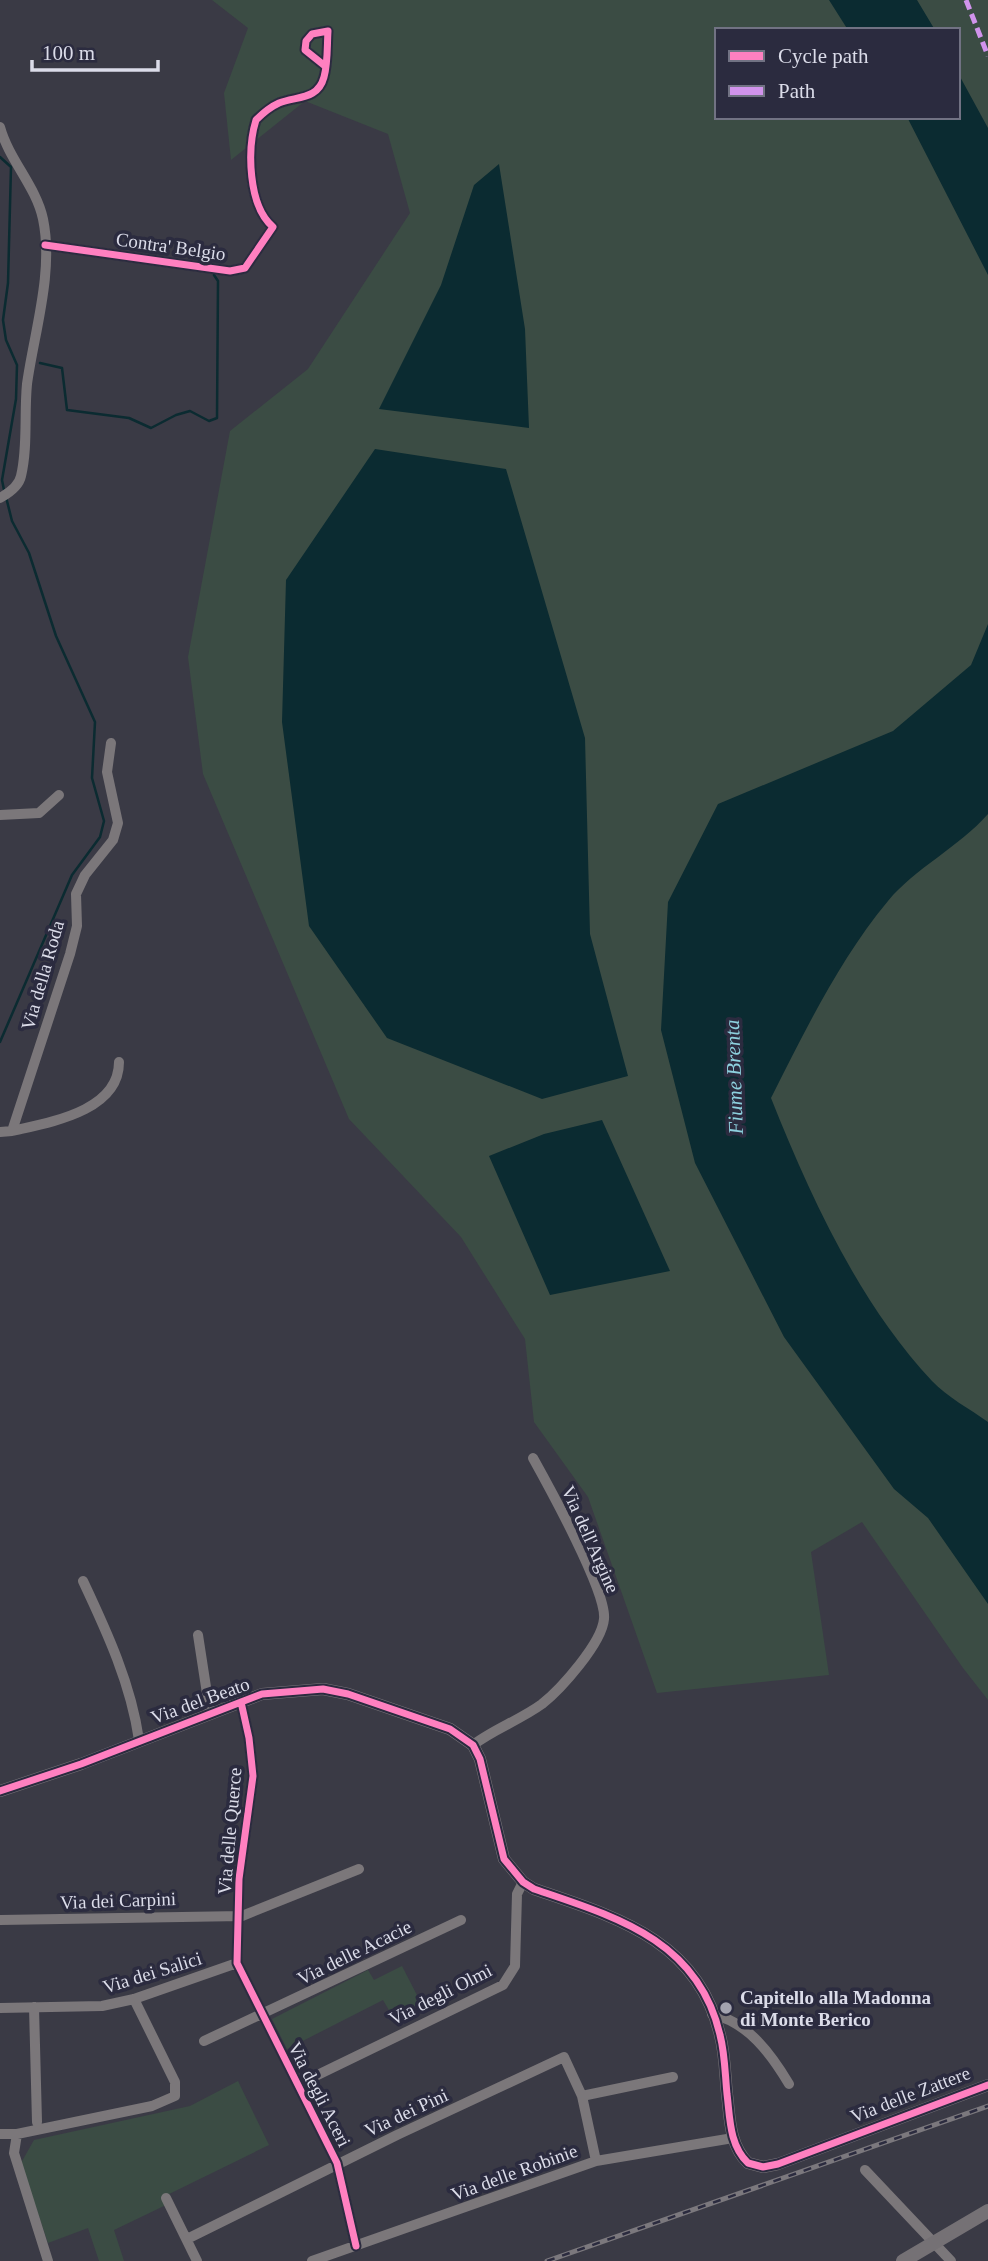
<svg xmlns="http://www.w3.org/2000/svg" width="988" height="2261" font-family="'Times New Roman',serif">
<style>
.green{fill:#3b4c44;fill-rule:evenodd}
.water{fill:#0b2b31}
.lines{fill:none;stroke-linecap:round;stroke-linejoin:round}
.stream{stroke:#0b2b31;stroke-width:2.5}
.minor{stroke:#7b777a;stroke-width:10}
.tertiary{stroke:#7b777a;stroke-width:12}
.secondary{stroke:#757175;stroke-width:14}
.rail-casing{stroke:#7b787d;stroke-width:5}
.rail{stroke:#2b2b3f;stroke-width:2.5;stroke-dasharray:8;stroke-linecap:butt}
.quiet{stroke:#d193ec;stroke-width:5;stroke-dasharray:10 5;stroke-linecap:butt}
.cycleway-casing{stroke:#2b2b3f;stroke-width:11}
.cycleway{stroke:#ff80c0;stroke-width:7}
.poi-dot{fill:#a3a3b0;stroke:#2b2b3f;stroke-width:2.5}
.labels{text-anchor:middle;stroke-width:7;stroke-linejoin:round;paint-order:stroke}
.street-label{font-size:19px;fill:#dbdce9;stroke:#2b2b3f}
.poi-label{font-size:19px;font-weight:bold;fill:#dbdce9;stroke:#2b2b3f;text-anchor:start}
.water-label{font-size:21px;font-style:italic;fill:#8dd0de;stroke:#2b2b3f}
</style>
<rect width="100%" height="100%" fill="#3a3a45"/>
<path class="green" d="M212 0H988V1700L963 1668 862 1522 811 1552 829 1675 657 1693 588 1497 534 1422 525 1339 461 1237 349 1119 203 774 188 657 230 431 308 369 410 213 388 134 305 101 231 160 224 93 248 28ZM717 30H958V117H717Z
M402 1966 421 2003 393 2017 383 2000 287 2049 272 2019 368 1970 374 1980Z
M238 2081 269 2145 163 2197 166 2205 114 2230 124 2261H99L88 2228 48 2243 21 2163 34 2140 190 2106Z"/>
<path class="water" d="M829 0H917L935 30H848Z
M958 73 988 128V275L907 117H958Z
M499 164 525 329 529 428 379 409 441 285 474 185Z
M375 449 506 469 585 738 590 934 628 1076 542 1099 387 1038 309 926 282 722 286 580Z
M988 624V814C959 847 914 869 888 901 839 960 805 1031 771 1098 810 1196 859 1303 932 1381 947 1397 970 1409 988 1422V1604L928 1518 894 1489 784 1337 695 1163 661 1030 668 902 718 804 893 731 971 665Z
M602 1120 670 1271 550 1295 489 1156 544 1134Z"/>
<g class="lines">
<path class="stream" d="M0 157 11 167 8 283 3 320 6 340 17 365 16 399 2 480 4 490
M40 363 62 368 67 410 129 418 151 428 176 415 190 411 209 421 217 418 218 281 214 275
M0 1042 72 875 100 837 104 821 92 778 95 722 56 636 29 553 12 521 6 497"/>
<path class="minor" d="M0 127C9 160 36 186 43 219 54 272 34 333 27 384 24 414 28 447 21 476 19 486 9 493 0 498
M45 245 230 271 245 268 273 227C248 206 247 149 256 120 263 113 270 107 279 103 297 96 318 100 324 77 328 63 327 46 328 31L312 34 306 41 305 50 325 66
M0 815 39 813 59 795
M12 1131C51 1122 119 1111 119 1062
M0 1132 12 1131 70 954 77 926 76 894 85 875 113 840 118 823 107 772 111 743
M83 1581C107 1632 131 1684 139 1740
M198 1635 210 1713
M241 1702 249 1738 253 1776 239 1879 237 1963 337 2163 356 2246
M473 1745C494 1729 520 1720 542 1704 561 1689 602 1643 604 1619 607 1592 548 1485 533 1458
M0 1920 242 1916 359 1869
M34 2007 37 2122
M0 2008 102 2006 134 1999 237 1963
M712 2014C748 2022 771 2054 789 2084
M204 2041 461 1920
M299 2084 503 1985 515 1966 517 1894 523 1882
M582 2096 673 2077
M0 2134H17L152 2106 175 2096V2082L134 1999
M17 2134 14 2153 48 2261
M865 2170 951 2261
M166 2198 197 2261
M187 2239 397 2135 564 2057 582 2096 596 2161
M312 2261 596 2161 733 2138"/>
<path class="tertiary" d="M0 1791 81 1764 262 1694 323 1689 348 1694 450 1729 473 1745 480 1759 504 1859 523 1882 534 1889C616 1917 698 1940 720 2035 725 2054 725 2074 727 2094 730 2117 729 2145 748 2163L763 2167 778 2164 988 2085"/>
<path class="secondary" d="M903 2261 988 2211"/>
<defs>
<path id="rail" d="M547 2261 988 2106"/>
</defs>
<use href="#rail" class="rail-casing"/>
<use href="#rail" class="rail"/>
<path class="quiet" d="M966 0 988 56"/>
<defs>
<path id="cycleway" d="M45 245 230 271 245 268 273 227C248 206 247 149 256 120 263 113 270 107 279 103 297 96 318 100 324 77 328 63 327 46 328 31L312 34 306 41 305 50 325 66
M241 1702 249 1738 253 1776 239 1879 237 1963 337 2163 356 2246
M0 1791 81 1764 262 1694 323 1689 348 1694 450 1729 473 1745 480 1759 504 1859 523 1882 534 1889C616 1917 698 1940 720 2035 725 2054 725 2074 727 2094 730 2117 729 2145 748 2163L763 2167 778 2164 988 2085"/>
</defs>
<use href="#cycleway" class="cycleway-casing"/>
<use href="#cycleway" class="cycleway"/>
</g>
<circle class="poi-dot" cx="726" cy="2008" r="7"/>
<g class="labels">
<g class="street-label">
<text transform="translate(171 246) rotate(8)" y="7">Contra' Belgio</text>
<text transform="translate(42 975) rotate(-74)" y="7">Via della Roda</text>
<text transform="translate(591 1539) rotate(66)" y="7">Via dell'Argine</text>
<text transform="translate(200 1700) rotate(-20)" y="7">Via del Beato</text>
<text transform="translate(229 1831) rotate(-85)" y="7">Via delle Querce</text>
<text transform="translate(118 1900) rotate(-2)" y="7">Via dei Carpini</text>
<text transform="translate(354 1952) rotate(-26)" y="7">Via delle Acacie</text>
<text transform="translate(152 1972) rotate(-17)" y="7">Via dei Salici</text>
<text transform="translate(440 1994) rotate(-27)" y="7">Via degli Olmi</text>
<text transform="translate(320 2094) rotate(63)" y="7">Via degli Aceri</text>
<text transform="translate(910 2094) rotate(-21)" y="7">Via delle Zattere</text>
<text transform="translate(406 2112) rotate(-25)" y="7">Via dei Pini</text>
<text transform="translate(514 2172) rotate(-20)" y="7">Via delle Robinie</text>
</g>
<g class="poi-label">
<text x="740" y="2004">Capitello alla Madonna<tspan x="740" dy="22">di Monte Berico</tspan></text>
</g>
<g class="water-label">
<text transform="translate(734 1077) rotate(-92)" y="7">Fiume Brenta</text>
</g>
</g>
<rect x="715" y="28" width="245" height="91" fill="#2b2b3f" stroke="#717283" stroke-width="2"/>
<rect x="729" y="51" width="35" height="10" fill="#ff80c0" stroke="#717283" stroke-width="2"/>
<text x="778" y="63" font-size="21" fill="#dbdce9">Cycle path</text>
<rect x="729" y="86" width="35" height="10" fill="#d193ec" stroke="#717283" stroke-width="2"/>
<text x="778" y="98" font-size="21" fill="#dbdce9">Path</text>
<path d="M32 60v10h126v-10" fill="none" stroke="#dbdce9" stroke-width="3.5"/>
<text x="42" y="60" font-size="21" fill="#dbdce9" stroke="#2b2b3f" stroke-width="5" paint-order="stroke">100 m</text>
</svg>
